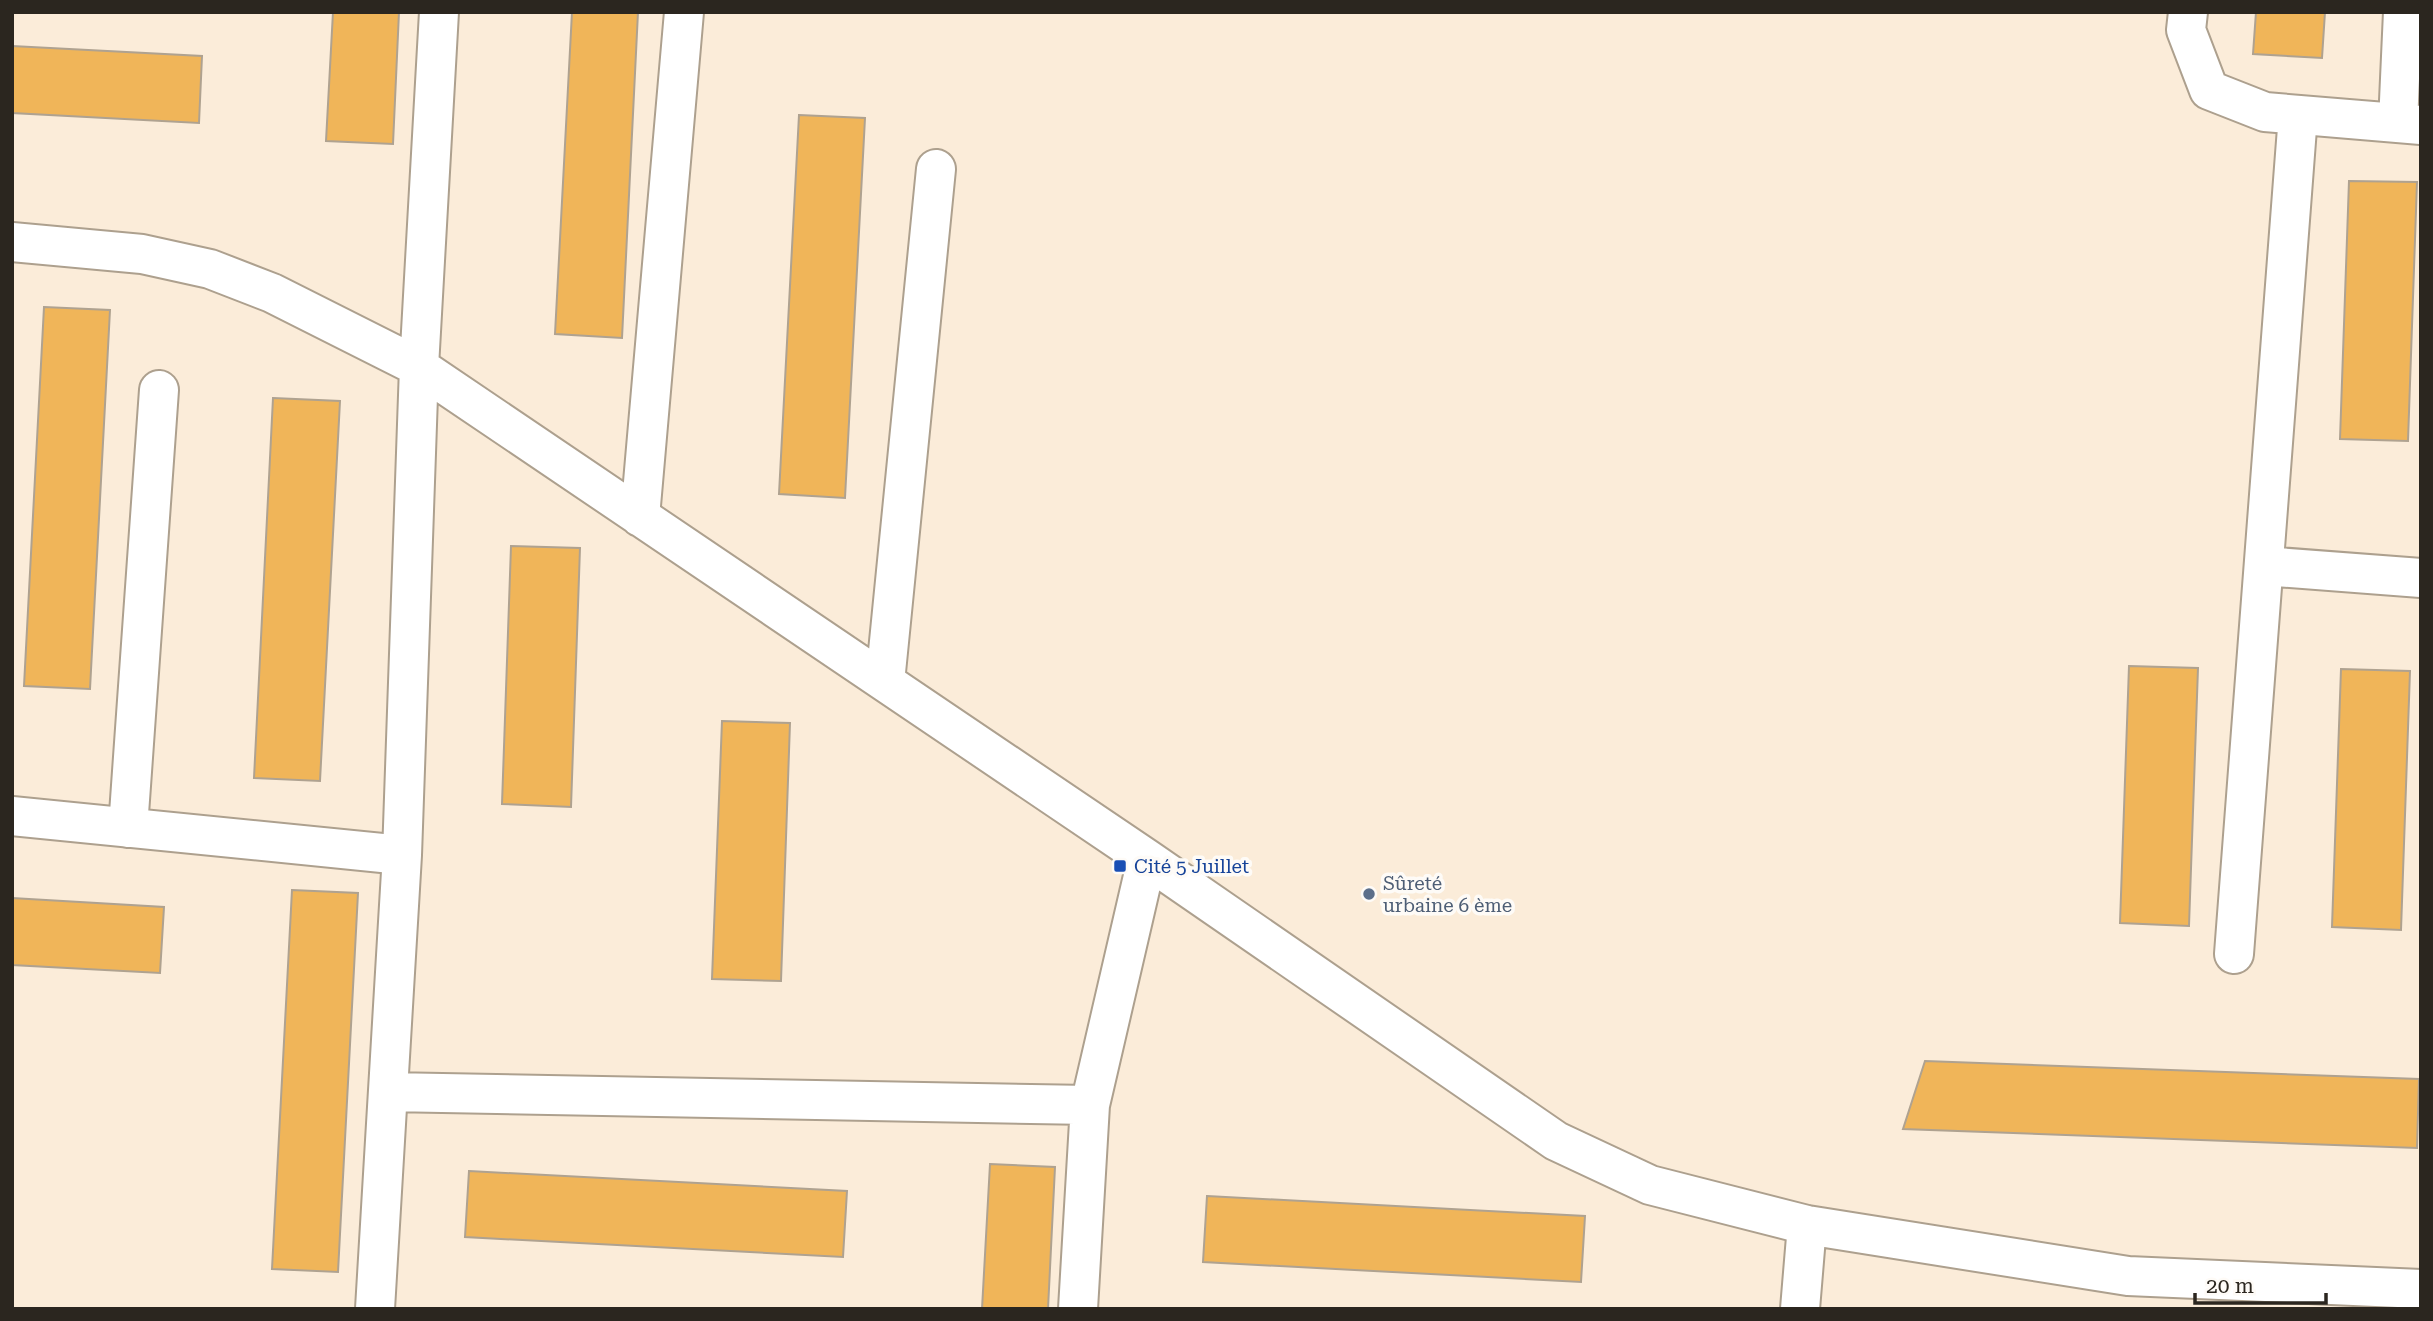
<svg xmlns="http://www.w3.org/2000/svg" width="2433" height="1321" font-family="'Roboto Serif',serif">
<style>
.building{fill:#f0b559;stroke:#afa290;stroke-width:2}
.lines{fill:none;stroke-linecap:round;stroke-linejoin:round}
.street-casing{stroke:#ada08e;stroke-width:42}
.street{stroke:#fff;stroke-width:38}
.transit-dot{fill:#1a4fb4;stroke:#fefbf7;stroke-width:2.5}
.service-dot{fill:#5c6f8a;stroke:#fefbf7;stroke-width:2.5}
.labels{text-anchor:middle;stroke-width:7;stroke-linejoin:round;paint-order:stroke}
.transit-label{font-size:19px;fill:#164399;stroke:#fefbf7;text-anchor:start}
.service-label{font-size:19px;fill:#4e5e75;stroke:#fefbf7;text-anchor:start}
</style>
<rect width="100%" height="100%" fill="#fbecd9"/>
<path class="building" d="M333 12H399L393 144 326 141Z
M572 12H638L622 338 555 334Z
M2256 12H2325L2322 58 2253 54Z
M12 46 202 56 199 123 12 113Z
M799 115 865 118 845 498 779 494Z
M2349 181 2417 182 2408 441 2340 439Z
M44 307 110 310 90 689 24 686Z
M273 398 340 401 320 781 254 778Z
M511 546 580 548 571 807 502 804Z
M2129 666 2198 668 2189 926 2120 923Z
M2341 669 2410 671 2401 930 2332 927Z
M722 721 790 723 781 981 712 979Z
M292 890 358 893 338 1272 272 1269Z
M12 898 164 907 160 973 12 965Z
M1925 1061 2419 1079 2417 1148 1903 1129Z
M990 1164 1055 1167 1048 1309H982Z
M469 1171 847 1191 843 1257 465 1237Z
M1207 1196 1585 1216 1581 1282 1203 1262Z"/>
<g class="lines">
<defs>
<path id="street" d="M2188 12 2186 30 2209 90 2265 112 2421 125
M2398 123 2403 12
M12 242 142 254 210 269 272 293 419 367 1147 859 1556 1141 1650 1185 1807 1225 2128 1276 2421 1289
M640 517 684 12
M2264 566 2421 578
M885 682 936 169
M12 816 402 855
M128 828 159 390
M2234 954 2298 115
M388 1092 1090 1105
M375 1309 402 855 419 367 439 12
M1078 1309 1090 1105 1147 859
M1800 1309 1807 1225"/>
</defs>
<use href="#street" class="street-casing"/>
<use href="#street" class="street"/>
</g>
<rect class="transit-dot" x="1113" y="859" width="14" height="14" rx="3.5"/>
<circle class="service-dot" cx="1369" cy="894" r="7"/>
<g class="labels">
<g class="transit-label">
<text x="1134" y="873">Cité 5 Juillet</text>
</g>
<g class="service-label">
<text x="1383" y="890">Sûreté<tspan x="1383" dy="22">urbaine 6 ème</tspan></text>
</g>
</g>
<rect width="2433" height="1321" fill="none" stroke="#2b261f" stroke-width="28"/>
<path d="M2195 1293v10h131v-10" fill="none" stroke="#2b261f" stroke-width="3.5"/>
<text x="2206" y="1293" font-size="21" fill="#2b261f" stroke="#fefbf7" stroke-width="5" paint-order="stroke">20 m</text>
</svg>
